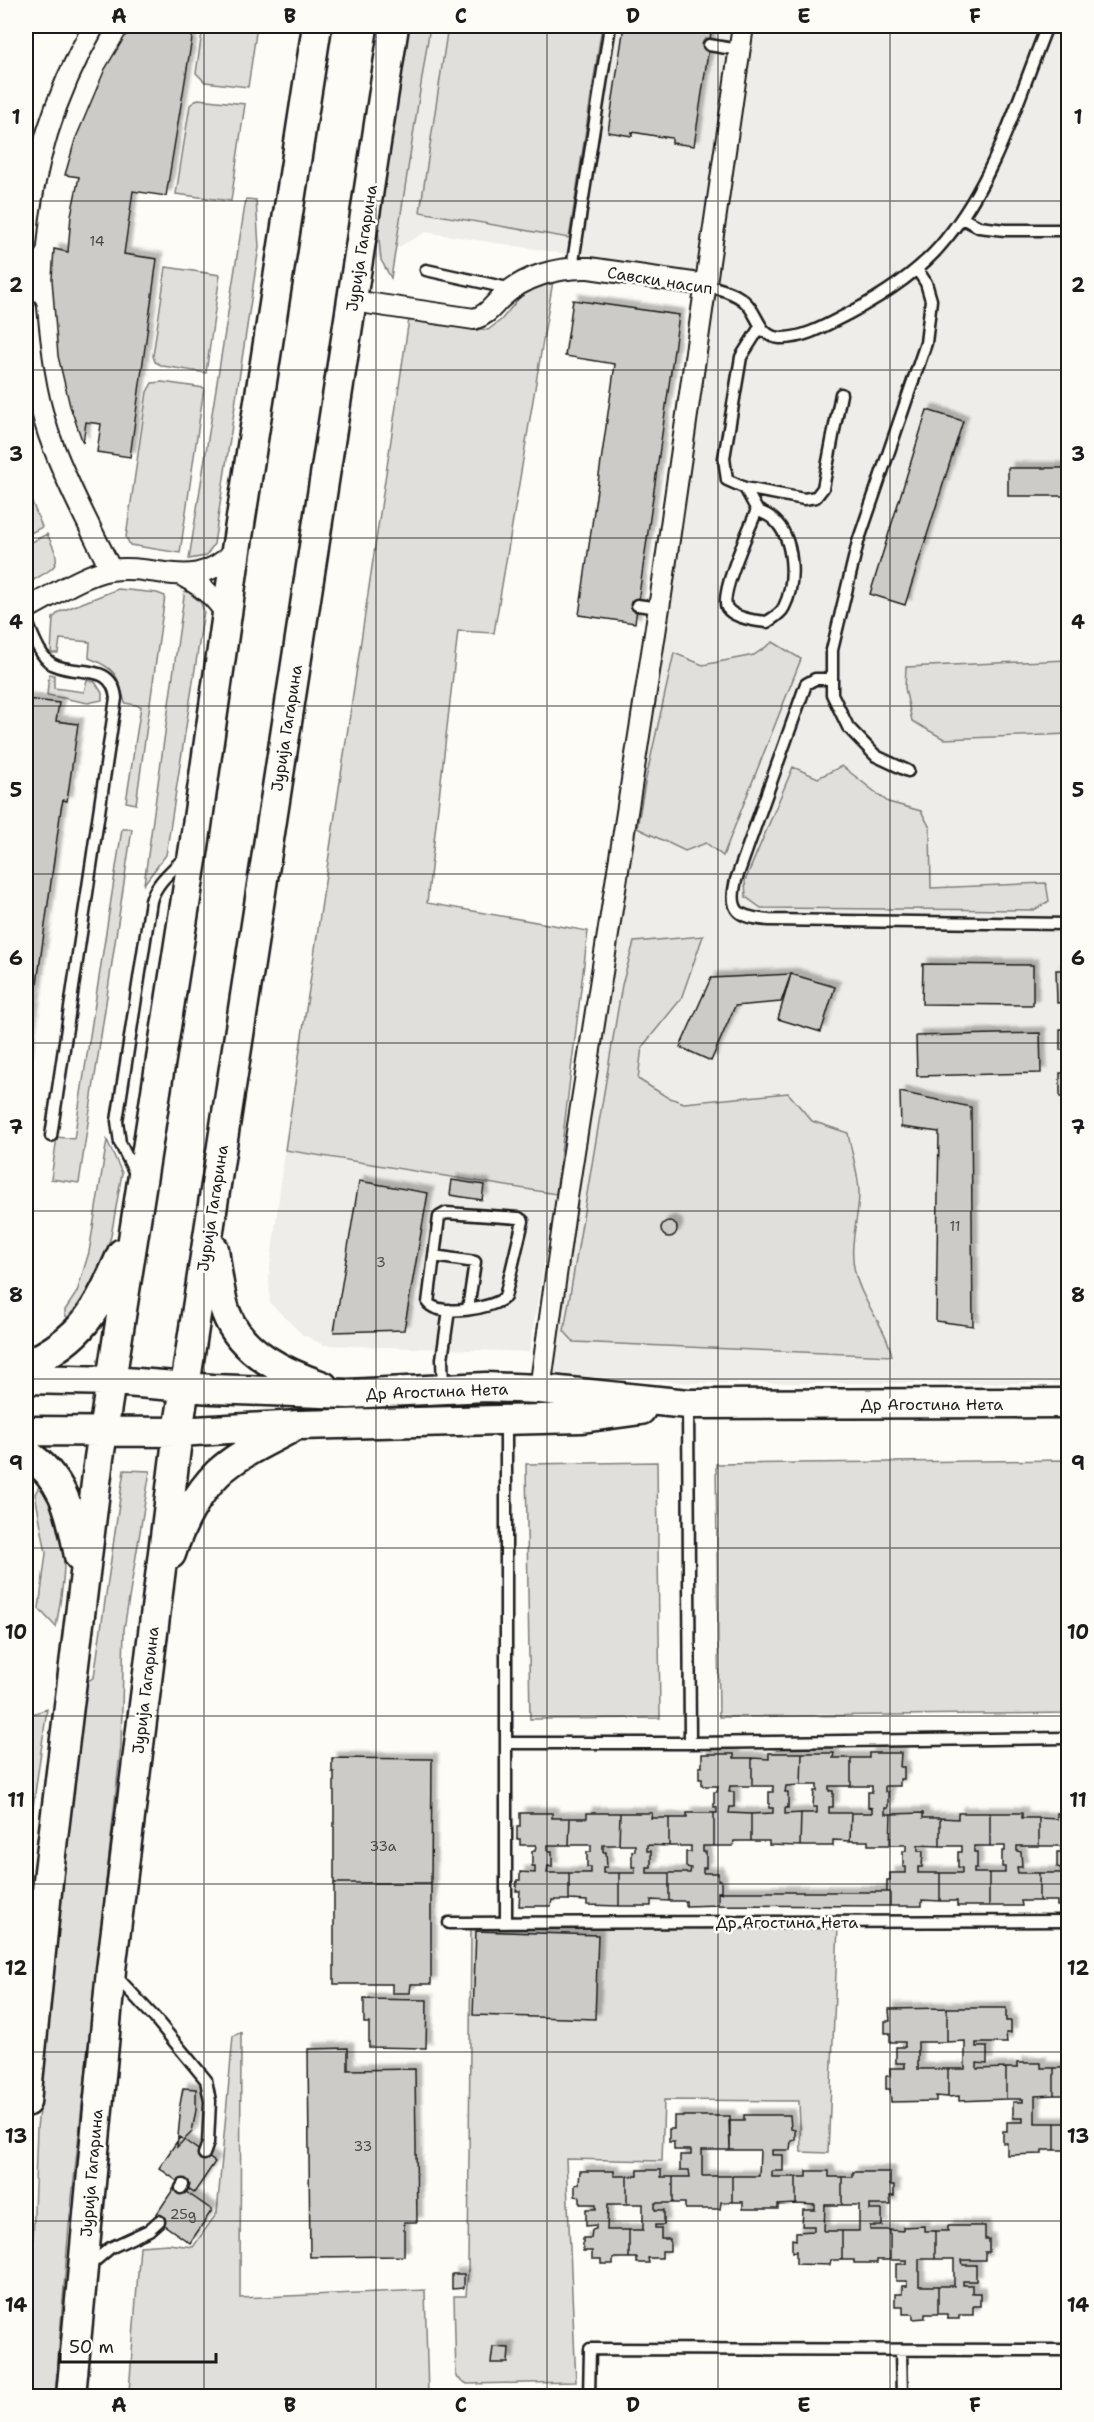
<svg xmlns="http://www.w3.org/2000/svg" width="1094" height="2422" font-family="'Shantell Sans',sans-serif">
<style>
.built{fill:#eeede9}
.green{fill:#e0dfdb;stroke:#7e7e7c;stroke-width:1.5}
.building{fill:#cccbc8;stroke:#1c1c1c;stroke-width:1.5;filter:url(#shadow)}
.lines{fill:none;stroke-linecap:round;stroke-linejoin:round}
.lane-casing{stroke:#1c1c1c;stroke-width:15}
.street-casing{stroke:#1c1c1c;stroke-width:24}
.secondary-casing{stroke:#1c1c1c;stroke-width:33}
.lane{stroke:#fdfcf7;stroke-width:10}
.street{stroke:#fdfcf7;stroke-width:20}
.secondary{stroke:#fdfcf7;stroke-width:28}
.grid{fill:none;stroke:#1c1c1c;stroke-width:1.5;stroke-opacity:0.55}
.labels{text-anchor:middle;stroke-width:5;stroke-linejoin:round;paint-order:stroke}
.number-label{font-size:14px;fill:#484847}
.street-label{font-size:16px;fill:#1c1c1c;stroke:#fdfcf7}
.neatline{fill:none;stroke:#1c1c1c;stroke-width:2}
.grid-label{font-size:20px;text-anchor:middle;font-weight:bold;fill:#1c1c1c}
</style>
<defs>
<filter id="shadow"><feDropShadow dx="5.5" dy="-5.5" stdDeviation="1.5" flood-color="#0004"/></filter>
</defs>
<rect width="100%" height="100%" fill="#fdfcf7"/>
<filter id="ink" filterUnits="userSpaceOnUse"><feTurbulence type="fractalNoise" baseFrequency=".0167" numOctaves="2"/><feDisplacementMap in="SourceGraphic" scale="12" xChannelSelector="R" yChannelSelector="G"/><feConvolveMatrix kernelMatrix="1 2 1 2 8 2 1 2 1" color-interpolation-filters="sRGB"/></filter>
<g filter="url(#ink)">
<path class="built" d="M408 26H1068V1383H695L543 1374 707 280 680 272 426 232 373 261Z
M285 1150 556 1194 529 1352 324 1345 303 1335 270 1303 269 1276Z"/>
<path class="green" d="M203 26H257L248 87 205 82 196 73Z
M409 26H430L391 278 381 260 378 229Z
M448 26H602L569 238 420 212Z
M198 99 245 104 231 201 176 194 190 105Z
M246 199 256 200 259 247 214 544 206 556 189 559Z
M166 267 220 275 206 373 163 366 155 362 153 356Z
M553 281 494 633 458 631 427 903 588 931 556 1194 285 1150 409 319 488 330 501 320 529 286Z
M162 382 204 388 180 553 130 545 126 537 147 392 152 383Z
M26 487 42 527 31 533 26 522Z
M47 534C63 566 59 565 30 582L26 573V545Z
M118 589 157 593 165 596 136 804 126 802 141 706 125 703C118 676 117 669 89 658L90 642 60 639 58 653H51L53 618 59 612Z
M185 589 201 603 204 611 166 855 144 884Z
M773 642 801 659 723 856 706 843 685 851 637 828 645 783 674 653 703 665 754 655Z
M1068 660V734L944 739 912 721 905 688 906 667Z
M49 674 54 675V688L84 692 87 680 95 682 102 693V700L88 703 47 695Z
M842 766 888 802 921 811 930 828 931 888 1046 883 1049 901 1034 910 761 908 746 897 745 881 793 767 818 778Z
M122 829H132L79 1183 51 1179 57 1137 74 1139Z
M703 936 681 999 642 1047 638 1079 667 1097 684 1103 788 1093 812 1121 848 1133C851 1152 859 1174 859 1193 859 1219 848 1245 855 1272 862 1303 886 1326 892 1356L574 1342 564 1331 622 985 634 942Z
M107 1140 122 1173 111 1236 100 1274 72 1322 65 1315V1310L77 1292 89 1252Z
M1068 1460V1713L719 1717 716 1464Z
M657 1462 660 1718 530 1719 526 1464Z
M124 1470 150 1471 124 1629 121 1745 69 2226 55 2396H26V2347L33 2241 37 2128 85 1683 94 1677Z
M40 1485C48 1494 51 1503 55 1514 70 1557 63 1585 56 1627L39 1609 46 1553 35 1494Z
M26 1518 31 1541 26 1585Z
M47 1709 26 1857V1716Z
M838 1927 828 2153 801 2152 799 2101 664 2100 662 2161 566 2159 576 2382 467 2384 456 2377 454 2296H466L468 2270 471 1929Z
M241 2032 240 2298 425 2290 428 2396H131L129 2392 140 2246 168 2244 193 2247 217 2213 233 2036Z"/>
<path class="building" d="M131 26H194L166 196 133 191 124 254 157 259 130 457 97 452 101 424 86 422 83 443 70 406 58 356 52 279 54 249 68 252 71 215 79 177 65 175 75 140 105 69Z
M624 26H712L694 146 672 143V138L656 136 632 132V136L608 132Z
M573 300 679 315 635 623 579 615 615 364 565 356Z
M927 410 963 421 905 605 870 594Z
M1008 468H1068V496H1008Z
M26 699 59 703 56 721 78 724 67 801 63 800 61 809 26 1064Z
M923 964 1033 965V1005L922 1004Z
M1056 970H1068V1002L1057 1003Z
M791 974 781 1002 735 1006 711 1061 680 1047 711 978Z
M791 974 835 987 821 1032 778 1019Z
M1060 1029H1068V1050H1060Z
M1040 1033 1041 1073 917 1076 916 1036Z
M1060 1073H1068V1097H1060Z
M900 1092 971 1107 973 1326 936 1321 939 1132 901 1127Z
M452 1180 484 1185 482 1200 450 1195Z
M359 1181 428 1193 404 1330 334 1332Z
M661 1229a8 8 0 1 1 16 0a8 8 0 1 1-16 0Z
M769 1753H802L801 1785 786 1786 785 1792H788V1808H785V1814L801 1813 800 1846 769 1845V1841H751V1814L773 1813V1808H769V1792H773V1786H752V1758L769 1759Z
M802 1753H834L833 1758H851V1786H829V1791H833V1807H829V1813H851L850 1841 833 1840V1846H800L801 1813H817V1807H813L814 1791H817V1785H801Z
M869 1753H901L900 1767H904V1779H900V1786H885V1792H888V1808H885V1814H891L890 1845H868V1841H850L851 1813H872V1808L868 1807V1792H872V1786H851V1758H869Z
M702 1754H734V1758H752V1786H730L729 1792H734V1807H730L729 1813 751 1814V1841H734L733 1846H714V1813H717V1807H714V1792H717L718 1786H702V1779H699V1767H702Z
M332 1758 432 1759 431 1883H334V1772H332Z
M520 1813H552V1818H570L569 1845H548V1851H552V1867L548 1866 547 1873H569V1900H552L551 1906H519L520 1891H516L517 1880H520V1872L535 1873V1866H532V1851H535L536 1845H520V1839H517V1826H520Z
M587 1813H620L619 1845H603V1852H606L607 1867H603V1873H619V1906L587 1905V1901L569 1900V1873H591V1867H587V1852H591V1845H569L570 1818H587Z
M620 1813H652L651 1818H669V1846L647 1845V1851H651V1867H647V1873H669V1901L651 1900V1906H619V1873H635V1867H632V1851H635V1845H619Z
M687 1813H714V1846H703V1852H706V1868H703V1873H718V1880H721V1893L718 1892V1905L686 1906V1901H669V1873H690L691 1868 686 1867V1852H691V1846H669V1818H687Z
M923 1813V1818H940V1846L918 1845V1851H923L922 1867H918V1873H940V1901L922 1900V1906H890V1892H887V1880H890V1873H906V1867H903V1851H906V1845H890L891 1814Z
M958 1813H990V1846H974V1852H977V1868H974V1873H989V1906H957V1901H940V1873H962V1868L958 1867V1852H962V1846H940V1818L958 1819Z
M990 1813H1022V1818H1039V1846H1017V1851L1021 1852 1022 1867H1017L1018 1873H1039V1901H1021L1022 1906H989V1873H1005V1867H1002V1851H1005V1846H990Z
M1057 1813H1068V1906H1057V1901H1039V1873H1061V1868L1057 1867V1852H1061V1846H1039V1818L1057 1819Z
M334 1883H431V1984H411L410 1993H392V1984H334Z
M718 1892H890V1906L718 1905Z
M476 1931 598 1935 595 2019 473 2015Z
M364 1999 427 2000 426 2048 369 2047V2023H364Z
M947 2008V2042H918V2069H948V2097L936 2096V2101L891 2102 890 2089H886V2076H890V2068H905V2063H896V2047H905V2042H890V2033H885V2021H890L889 2009Z
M947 2008H1006V2021H1011V2033H1006L1007 2043H976V2047H987V2064L977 2063V2069L1006 2068V2099L959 2101V2096L948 2097V2069H965V2041L947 2042Z
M348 2048V2070L415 2069 417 2222H404V2256L310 2257 308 2049Z
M1063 2062H1068V2095H1054V2068H1064Z
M1017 2063H1041V2068H1054V2095L1035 2096V2123H1055V2150H1042V2154L1007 2155V2143H1003V2131H1007V2122H1023V2118H1013V2102H1023V2099H1006V2068H1017Z
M183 2088 196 2089V2110L192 2132 177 2147 180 2116 179 2110Z
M744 2115H790L791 2129 795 2130V2140L791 2141 790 2150H772V2155H783V2171H772V2177H796V2204L778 2205V2209H743V2202H732V2176H759L760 2150H730L729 2121H744Z
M674 2116H730V2150H702V2176H732V2202H721L720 2209H685V2203H673V2177H690L689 2170H680V2155H691V2150H674V2142H669V2129H674Z
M1055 2123H1068V2156H1065V2150H1055Z
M180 2137 215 2162 194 2193 159 2168Z
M638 2170H661V2177H673V2203H655V2210H664V2225H655V2228H661V2239H670V2251H662V2258H648L649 2263H637V2258H629V2230H643V2204H627V2176H638Z
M580 2171H614V2176H627V2204H608L607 2230H629V2258H613V2264H601V2259H592V2251H583V2238H591L592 2230 596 2229V2225L586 2226V2209H596V2204H580V2197L575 2196V2185L579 2184Z
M807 2171H829V2177H842V2205H825L824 2231H842V2260H831L830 2265 796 2264V2251L792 2252V2239L796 2240V2232L814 2231V2226H802L803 2210H815V2205L796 2204V2177H807Z
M853 2172H890V2185H894V2196H890L891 2205H870V2210H882V2226H870V2230H890V2260H877V2263H854V2260H842V2231H859V2205H842V2177H853Z
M176 2185 212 2210 190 2243 154 2218Z
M924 2226V2231H935V2259H919V2286H938V2314H925V2318L913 2319V2314H903V2306H895V2294H902V2286H907V2281H896V2264H907V2260H890V2230L903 2231V2227Z
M948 2226H985V2239H989V2252H985V2260H962L963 2265H976V2281H963V2285H972V2293H980V2306H973V2315H959V2319H947V2314H938V2286H954V2259H935V2231H948Z
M452 2274H464V2288L452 2289Z
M493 2347 509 2348 508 2363H491Z"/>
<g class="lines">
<defs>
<path id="lane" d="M709 45 739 50
M962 218 979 227 1005 230H1068
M572 268 610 26
M426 270 512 289
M706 285C719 289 734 292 744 301 759 313 757 336 780 338 804 339 828 324 848 314 884 295 921 271 946 239 996 178 1018 98 1047 26
M745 488 804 499 816 497 823 488 841 394
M757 510C762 513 769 515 773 519 795 538 796 583 784 607 781 614 773 618 767 622 756 621 734 618 727 608 719 595 750 527 757 510L745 488 727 480 724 458 741 357 760 327
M637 605 659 608
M26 620C32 633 39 656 52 664 75 677 112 661 116 698L51 1136
M832 679H815L806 684 736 880C728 913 739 917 769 920L1068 924
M908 771 876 756 848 727 832 694V650L858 542 926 343 931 300 926 283 917 269
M136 1175 120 1143 117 1121 151 901C156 882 173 870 186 856
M446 1213 519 1218 523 1221 505 1297C493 1309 440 1317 428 1303L439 1217Z
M434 1256 475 1262 468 1309
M443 1389 442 1359 449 1310
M688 1404 690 1743
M508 1743H690L1068 1738
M449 1923 1068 1921
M506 1923V1420
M114 1974 154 2017 206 2080 210 2101 208 2143 204 2154
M181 2188 183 2185
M90 2265 110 2248 149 2230 159 2221
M901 2351 902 2396
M589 2396 590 2349 1068 2350"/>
<path id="street" d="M26 245C32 167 55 94 94 26
M353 301 474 319C487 315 491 308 500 299 523 276 558 267 589 268L706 285
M26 308C30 351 35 394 49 435 66 482 89 525 111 570
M183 576C203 587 216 597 227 616
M26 609C48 598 86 573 110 570 160 563 193 595 236 550
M540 1389 568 1190 661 595 743 26"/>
<path id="secondary" d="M214 1249C217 1270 219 1293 226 1313 241 1353 285 1373 323 1386
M26 1365C84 1338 97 1310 122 1253
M26 1379 113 1381 212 1389 348 1394 486 1387 540 1389 688 1404 1068 1403
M26 1431 178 1432 299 1425 582 1418 641 1410
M26 1453C66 1480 70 1512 79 1556
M171 1554C180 1526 197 1493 218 1473 238 1454 266 1442 290 1429
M26 2102 49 1871 99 1458 194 847 236 550 317 26
M71 2396 111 1970 178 1432 394 26"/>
</defs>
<use href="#lane" class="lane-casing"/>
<use href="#street" class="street-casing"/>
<use href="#secondary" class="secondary-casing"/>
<use href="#lane" class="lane"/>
<use href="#street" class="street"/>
<use href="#secondary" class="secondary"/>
</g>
</g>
<path class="grid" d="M204 26V2396M376 26V2396M547 26V2396M718 26V2396M890 26V2396M26 201H1068M26 370H1068M26 538H1068M26 706H1068M26 874H1068M26 1043H1068M26 1211H1068M26 1379H1068M26 1548H1068M26 1716H1068M26 1884H1068M26 2052H1068M26 2221H1068"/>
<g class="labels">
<g class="number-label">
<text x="97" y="246">14</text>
<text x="955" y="1231">11</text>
<text x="381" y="1267">3</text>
<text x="383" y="1851">33a</text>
<text x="363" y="2151">33</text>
<text x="183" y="2219">25g</text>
</g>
<g class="street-label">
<text transform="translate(361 248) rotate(-81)" y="6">Јурија Гагарина</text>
<text transform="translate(660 280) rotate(9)" y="6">Савски насип</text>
<text transform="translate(286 728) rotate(-81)" y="6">Јурија Гагарина</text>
<text transform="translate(212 1208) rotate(-81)" y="6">Јурија Гагарина</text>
<text transform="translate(437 1391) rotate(-2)" y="6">Др Агостина Нета</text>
<text x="932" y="1410">Др Агостина Нета</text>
<text transform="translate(145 1690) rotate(-83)" y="6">Јурија Гагарина</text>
<text x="787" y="1928">Др Агостина Нета</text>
<text transform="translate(91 2173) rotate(-85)" y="6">Јурија Гагарина</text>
</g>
</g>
<rect width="1094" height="2422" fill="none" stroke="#fdfcf7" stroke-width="66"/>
<path d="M60 2353v9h156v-9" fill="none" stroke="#1c1c1c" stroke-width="3"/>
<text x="69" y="2353" font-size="18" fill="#1c1c1c" stroke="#fdfcf7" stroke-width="4.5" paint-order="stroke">50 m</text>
<rect x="33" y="33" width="1028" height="2356" class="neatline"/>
<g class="grid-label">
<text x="119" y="23">A</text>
<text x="290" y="23">B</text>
<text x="461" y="23">C</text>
<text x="633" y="23">D</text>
<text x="804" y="23">E</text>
<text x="975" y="23">F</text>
<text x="16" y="124">1</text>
<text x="1078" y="124">1</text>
<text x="16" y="292">2</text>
<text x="1078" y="292">2</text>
<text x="16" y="461">3</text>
<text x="1078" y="461">3</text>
<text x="16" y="629">4</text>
<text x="1078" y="629">4</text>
<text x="16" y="797">5</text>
<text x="1078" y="797">5</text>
<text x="16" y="965">6</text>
<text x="1078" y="965">6</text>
<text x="16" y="1134">7</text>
<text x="1078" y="1134">7</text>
<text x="16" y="1302">8</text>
<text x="1078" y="1302">8</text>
<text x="16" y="1470">9</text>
<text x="1078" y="1470">9</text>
<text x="16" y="1639">10</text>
<text x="1078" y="1639">10</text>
<text x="16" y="1807">11</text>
<text x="1078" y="1807">11</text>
<text x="16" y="1975">12</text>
<text x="1078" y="1975">12</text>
<text x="16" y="2143">13</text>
<text x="1078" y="2143">13</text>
<text x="16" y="2312">14</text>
<text x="1078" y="2312">14</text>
<text x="119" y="2412">A</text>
<text x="290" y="2412">B</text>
<text x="461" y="2412">C</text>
<text x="633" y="2412">D</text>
<text x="804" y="2412">E</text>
<text x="975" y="2412">F</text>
</g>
</svg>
